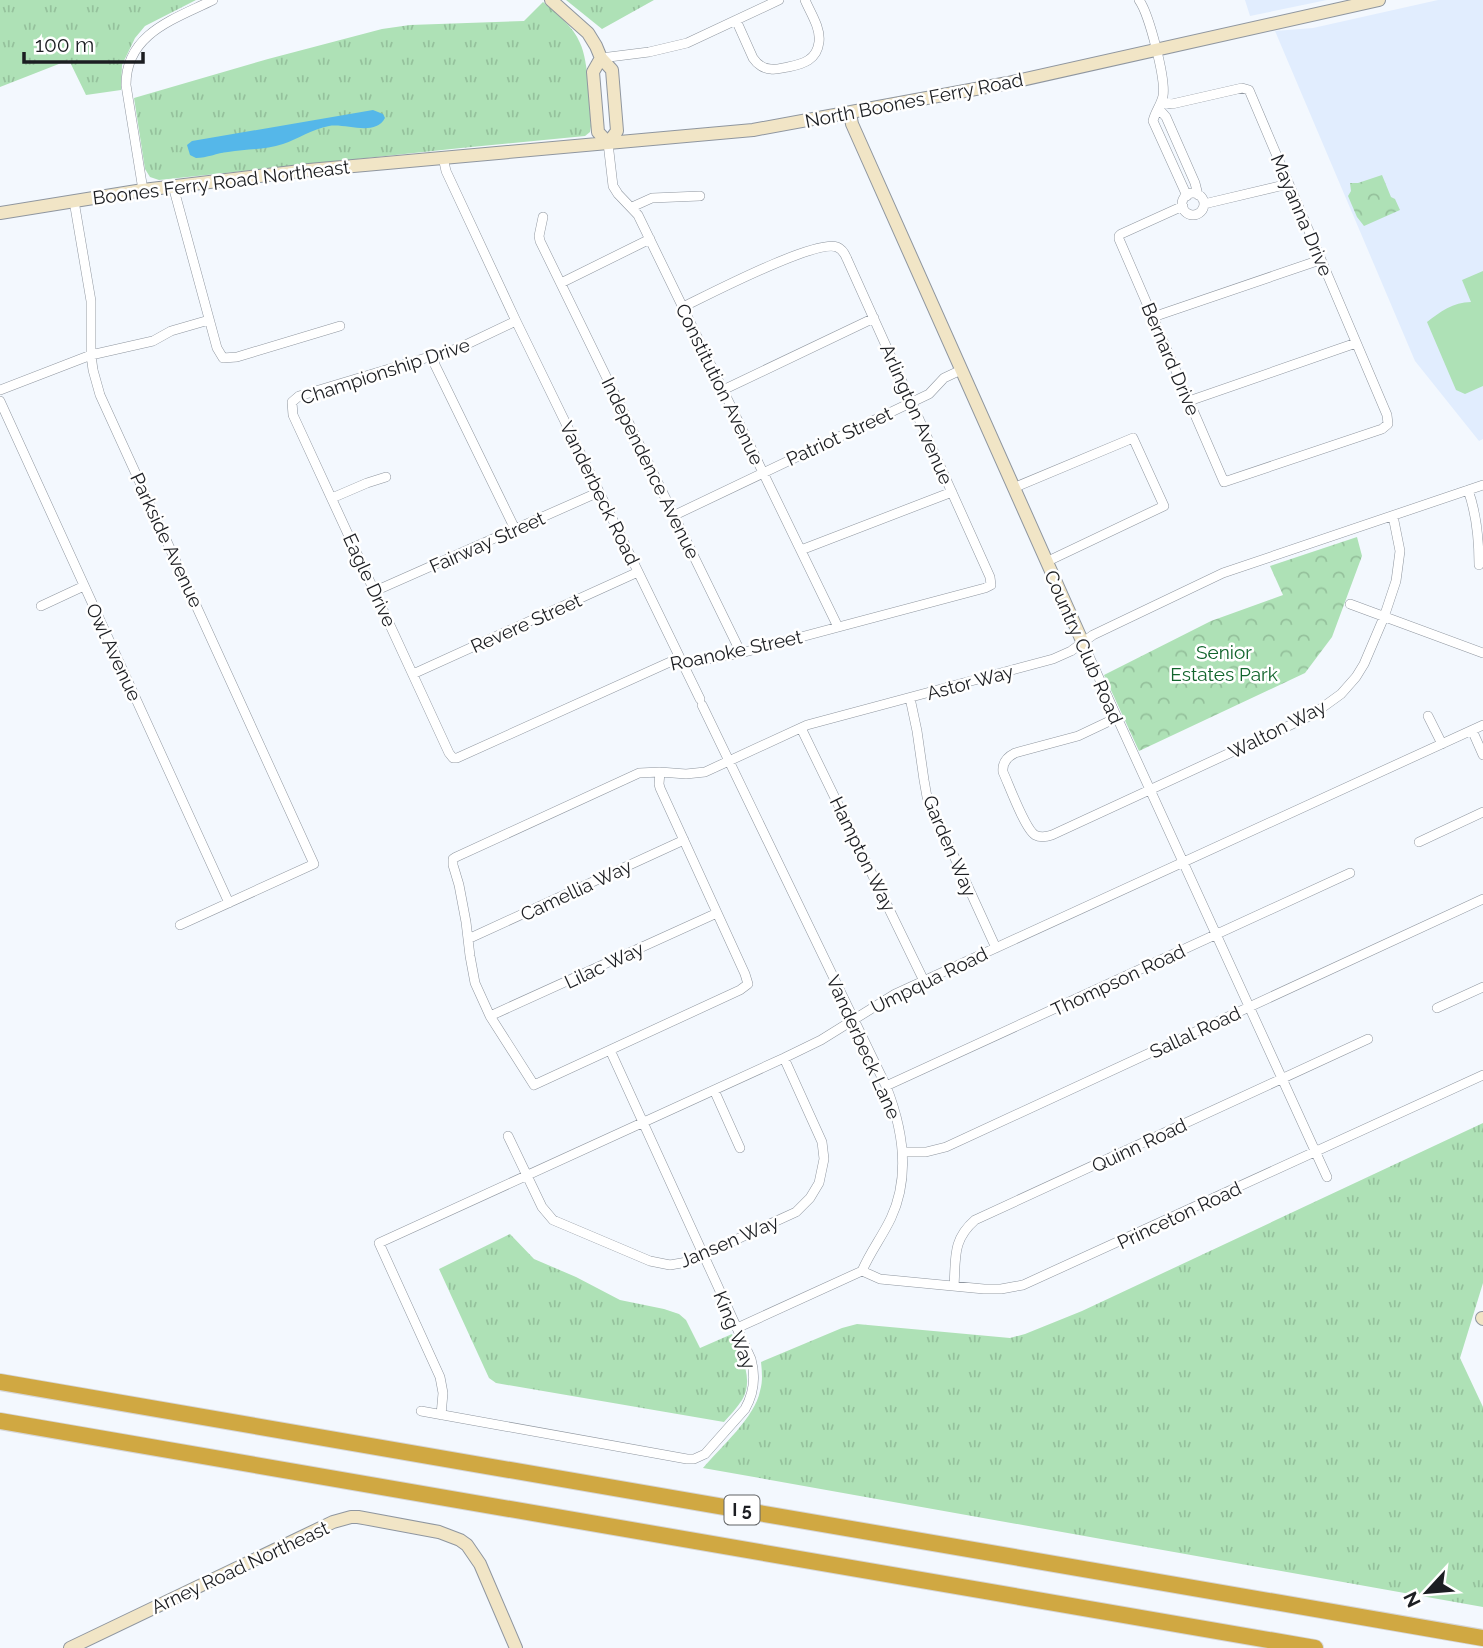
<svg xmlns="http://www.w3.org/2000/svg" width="1483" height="1648" font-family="Raleway,sans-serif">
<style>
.built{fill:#e1edfe}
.grass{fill:url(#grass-tufts)}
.forest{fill:url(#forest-crowns)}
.garden{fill:#aee1b6}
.water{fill:#55b7e9}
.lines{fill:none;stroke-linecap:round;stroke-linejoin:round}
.street-casing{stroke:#8f969f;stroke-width:10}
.secondary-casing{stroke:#8f969f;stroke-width:14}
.highway-casing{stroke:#d6d6d7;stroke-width:18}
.street{stroke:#fff;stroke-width:9}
.secondary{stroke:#f1e5c6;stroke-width:12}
.highway{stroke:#d0a842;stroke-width:16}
.labels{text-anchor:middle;stroke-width:5;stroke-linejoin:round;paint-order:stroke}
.shield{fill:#fff;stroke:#606264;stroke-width:2}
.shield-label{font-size:18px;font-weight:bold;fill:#1c1e22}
.street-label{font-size:19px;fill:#1c1e22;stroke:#fff}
.park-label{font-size:19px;fill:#11642c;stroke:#fff}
</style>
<defs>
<pattern id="grass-tufts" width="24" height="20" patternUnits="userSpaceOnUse" patternTransform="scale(1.75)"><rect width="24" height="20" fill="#aee1b6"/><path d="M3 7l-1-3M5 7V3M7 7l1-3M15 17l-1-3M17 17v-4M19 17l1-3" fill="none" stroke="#95c19c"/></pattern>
<pattern id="forest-crowns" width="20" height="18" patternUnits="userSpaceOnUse" patternTransform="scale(1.75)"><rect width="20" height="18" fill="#aee1b6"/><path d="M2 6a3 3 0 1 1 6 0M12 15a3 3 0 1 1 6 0" fill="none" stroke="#95c19c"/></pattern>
</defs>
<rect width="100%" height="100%" fill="#f3f8fe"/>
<path class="built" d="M1245 0H1327L1250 16Z
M1438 0H1483V439L1479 441 1415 361 1275 31 1313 28Z"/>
<path class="grass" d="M0 0H196L145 26 135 38 122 65 121 90 86 95 69 60 0 87Z
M566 0H654L602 29Z
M543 2C557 14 573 26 580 43 589 62 589 103 591 126L590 132 585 136 461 148 159 180 150 177 145 169 134 98 268 59 382 29 410 25 524 21Z
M1483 1123V1283L1460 1358 1483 1407V1607L703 1468C721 1447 755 1417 760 1391 763 1381 762 1372 761 1362L842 1328 857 1324 1010 1338 1025 1334 1082 1311Z
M510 1234 534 1259 576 1277 620 1300 664 1309 679 1314 686 1320 700 1348 732 1334C740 1353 755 1379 742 1400 737 1408 730 1415 724 1422L496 1383 489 1378 439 1269Z"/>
<path class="forest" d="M1382 175 1391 197 1395 199 1400 210 1364 226 1357 217 1348 196 1351 191 1350 183H1358Z
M1357 537 1362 556 1332 637 1305 673 1139 751 1104 675 1211 621 1283 595 1270 566Z"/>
<path class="garden" d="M1483 271V386L1465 394 1456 390 1427 322C1440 312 1453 302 1471 302L1462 280Z"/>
<path class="water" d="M373 110 383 114 385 118C375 137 346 123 329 126 312 129 298 139 283 144 265 150 246 149 228 152 217 153 207 158 196 158L190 155 187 145 192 141Z"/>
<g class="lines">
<defs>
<path id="street" d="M1139 0C1149 14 1166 79 1163 96 1161 105 1155 112 1153 121L1187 196
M736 20 753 58C757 64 764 69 771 69 776 70 782 68 788 67 803 64 817 60 819 42 821 28 810 12 805 0
M601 58 649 52 687 43 779 0
M1161 102 1172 104 1242 88 1249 90 1387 415 1388 424 1382 429 1224 482 1119 239V236L1121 234 1183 206
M1159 109 1166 117 1195 183 1198 195
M608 143 613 186 618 194 638 215 838 627
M443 157 446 171 516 321 700 699
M173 186 217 348 223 358 237 357 340 326
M143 190 126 85C126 33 175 19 213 0
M1182 204a11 11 0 1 1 22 0a11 11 0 1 1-22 0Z
M74 201 91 301V355L93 370 100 395 314 864 180 925
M1204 204 1288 184
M632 207 652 198 700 196
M543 217 539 236 540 241 741 653
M561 283 650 239
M1153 317 1320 260
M516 321 459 348 299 396 292 402 293 415 449 753 453 758H457L670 662H690L741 653 985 588 991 585 990 577 847 259C845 254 842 249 837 247 815 239 708 295 683 307
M433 357 435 365 515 529
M0 390 91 355 153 341 171 331 209 320
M723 390 874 318
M0 401 229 903
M1189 401 1356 343
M1013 488 1133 438 1164 506 1046 562
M1468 490C1477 515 1479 539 1479 565
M332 498 367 483 386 477
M675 515 929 394 944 378 961 370
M801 550 952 492
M375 591 599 492
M1350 604 1483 653
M41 606 84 586
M1083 643 1327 1177
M413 674 638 572
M910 698 917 731 924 780 927 797 996 948
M702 705 886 1086C903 1129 911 1175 891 1218 882 1237 870 1252 862 1271L737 1328
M1428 716 1442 744
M1116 718 1078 736 1015 753C1007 757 1002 763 1003 772 1009 785 1025 829 1035 835 1041 838 1046 837 1052 835L1312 715 1341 694 1356 677 1364 664 1384 617 1396 581 1400 551 1393 516
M801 728 924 981
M1472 730 1483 755
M660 772 659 784 660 788 745 974 748 984 740 990 534 1085 490 1016 475 983 470 956 466 922 459 885 453 865V859L456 857 639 773 660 772 686 774 705 772 807 725 1053 659 1071 651 1093 635 1223 573 1483 485
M1419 842 1483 812
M468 939 684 840
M1437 1008 1483 987
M490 1016 717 913
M886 1086 1350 873
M714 1090 740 1148
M508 1136 542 1207 553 1220 650 1261 670 1265 687 1262 796 1212 810 1198 819 1183 824 1159 822 1142 784 1058
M903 1152H926L946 1147 1483 899
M862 1271 880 1279 984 1289H1001L1023 1285 1483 1075
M954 1286C956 1258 952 1240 975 1220L1368 1039
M421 1411 687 1459H694L705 1454 745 1409C754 1393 756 1377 751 1359L610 1050
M441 1415 443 1393 440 1377 379 1243 784 1058 821 1040 895 994 1483 725"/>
<path id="secondary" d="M551 0 588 33 596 46 601 58 612 70 617 131 608 143 598 132 593 72 601 58
M850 113 852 124 1083 643
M0 213 143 190 309 170 753 130 1008 83 1379 0
M1482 1318 1483 1319
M70 1648 333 1522 351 1517H358L439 1532 460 1540 467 1545 480 1564 516 1648"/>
<path id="highway" d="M0 1382 1483 1638
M0 1421 1315 1648"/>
</defs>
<use href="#street" class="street-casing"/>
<use href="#secondary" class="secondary-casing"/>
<use href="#highway" class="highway-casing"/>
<use href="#street" class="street"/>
<use href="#secondary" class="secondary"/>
<use href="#highway" class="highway"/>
</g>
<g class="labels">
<rect class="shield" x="724.5" y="1495.5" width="35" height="29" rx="5"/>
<g class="shield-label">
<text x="742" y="1516">I 5</text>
</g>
<g class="street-label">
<text transform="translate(914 100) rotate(-11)" y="7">North Boones Ferry Road</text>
<text transform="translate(221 182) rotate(-7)" y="7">Boones Ferry Road Northeast</text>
<text transform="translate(1302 215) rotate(67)" y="7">Mayanna Drive</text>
<text transform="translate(1171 359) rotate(67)" y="7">Bernard Drive</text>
<text transform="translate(385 371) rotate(-18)" y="7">Championship Drive</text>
<text transform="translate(720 384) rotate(64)" y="7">Constitution Avenue</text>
<text transform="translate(917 414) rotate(66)" y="7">Arlington Avenue</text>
<text transform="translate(839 436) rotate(-25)" y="7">Patriot Street</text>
<text transform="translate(651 468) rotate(64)" y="7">Independence Avenue</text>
<text transform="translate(600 493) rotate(64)" y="7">Vanderbeck Road</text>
<text transform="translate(167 540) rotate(65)" y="7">Parkside Avenue</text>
<text transform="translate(487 542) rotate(-24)" y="7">Fairway Street</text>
<text transform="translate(370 580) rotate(65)" y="7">Eagle Drive</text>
<text transform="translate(526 623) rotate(-24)" y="7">Revere Street</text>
<text transform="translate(1084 647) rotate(66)" y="7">Country Club Road</text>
<text transform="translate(736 650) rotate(-12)" y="7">Roanoke Street</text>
<text transform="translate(114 652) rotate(65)" y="7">Owl Avenue</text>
<text transform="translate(970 682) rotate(-15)" y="7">Astor Way</text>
<text transform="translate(1277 729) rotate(-27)" y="7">Walton Way</text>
<text transform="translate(950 846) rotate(67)" y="7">Garden Way</text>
<text transform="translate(863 854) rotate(64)" y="7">Hampton Way</text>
<text transform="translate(576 890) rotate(-25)" y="7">Camellia Way</text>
<text transform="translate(604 965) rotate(-25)" y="7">Lilac Way</text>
<text transform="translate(929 980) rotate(-26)" y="7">Umpqua Road</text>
<text transform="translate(1118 980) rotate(-25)" y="7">Thompson Road</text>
<text transform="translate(1195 1032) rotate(-25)" y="7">Sallal Road</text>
<text transform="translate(864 1047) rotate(66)" y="7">Vanderbeck Lane</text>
<text transform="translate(1139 1145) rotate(-25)" y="7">Quinn Road</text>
<text transform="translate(1179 1215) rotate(-25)" y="7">Princeton Road</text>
<text transform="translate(729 1241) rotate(-23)" y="7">Jansen Way</text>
<text transform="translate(735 1330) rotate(68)" y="7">King Way</text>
<text transform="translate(240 1567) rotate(-25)" y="7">Arney Road Northeast</text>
</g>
<g class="park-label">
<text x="1224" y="659">Senior<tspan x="1224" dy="22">Estates Park</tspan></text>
</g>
</g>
<g transform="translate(1427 1592) rotate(244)" stroke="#ffffff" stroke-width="5" paint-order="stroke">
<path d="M0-5L12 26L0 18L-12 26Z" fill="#1c1e22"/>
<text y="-10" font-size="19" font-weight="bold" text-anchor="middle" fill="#1c1e22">N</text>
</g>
<path d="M24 52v10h119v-10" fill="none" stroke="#1c1e22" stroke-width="3.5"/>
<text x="35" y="52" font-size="21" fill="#1c1e22" stroke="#ffffff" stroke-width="5" paint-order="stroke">100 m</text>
</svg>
